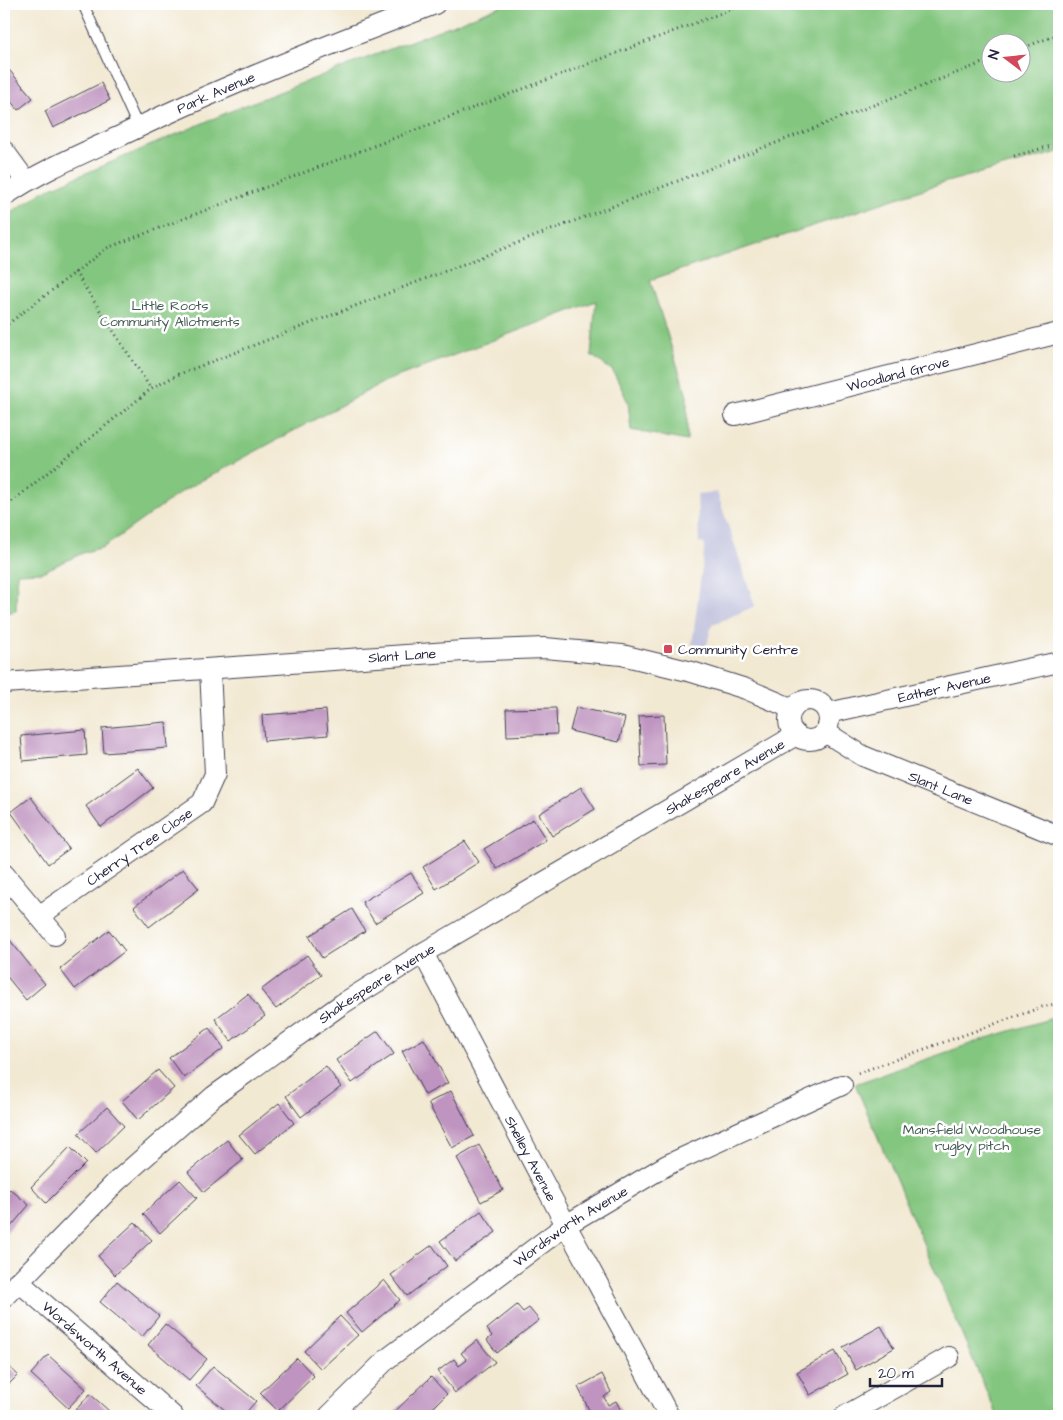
<svg xmlns="http://www.w3.org/2000/svg" width="1063" height="1420" font-family="'Architects Daughter',sans-serif">
<style>
.industrial{fill:#c1c2dd}
.green{fill:#83c67f;stroke:#52745d;fill-rule:evenodd}
.building{fill:#bf94c0}
.lines{fill:none;stroke-linecap:round;stroke-linejoin:round}
.service-casing{stroke:#414052;stroke-width:12}
.minor-casing{stroke:#414052;stroke-width:22}
.path{stroke:#414052;stroke-width:3;stroke-dasharray:1 4;stroke-linecap:butt}
.service{stroke:#fff;stroke-width:10}
.minor{stroke:#fff;stroke-width:20}
.poi-dot{fill:#d1495b;stroke:#fff;stroke-width:2}
.labels{text-anchor:middle;stroke-width:5;stroke-linejoin:round;paint-order:stroke}
.street-label{font-size:14px;fill:#22223b;stroke:#fff}
.park-label{font-size:14px;fill:#445b53;stroke:#fff}
.poi-label{font-size:14px;fill:#22223b;stroke:#fff;text-anchor:start}
</style>
<rect width="100%" height="100%" fill="#fff"/>
<filter id="ink" filterUnits="userSpaceOnUse"><feTurbulence type="fractalNoise" baseFrequency=".02" numOctaves="2"/><feDisplacementMap in="SourceGraphic" scale="10" xChannelSelector="R" yChannelSelector="G"/><feConvolveMatrix kernelMatrix="1 2 1 2 8 2 1 2 1" color-interpolation-filters="sRGB"/></filter>
<filter id="wash" filterUnits="userSpaceOnUse"><feTurbulence type="fractalNoise" baseFrequency=".0096" numOctaves="4" result="noise"/><feDisplacementMap in="SourceGraphic" scale="20" xChannelSelector="R" yChannelSelector="G"/><feGaussianBlur stdDeviation="1.12" result="paint"/><feColorMatrix in="noise" values="0 0 0 0 0 0 0 0 0 0 0 0 0 0 0 0 0 1.4 0 .05"/><feComposite in="paint" operator="in"/></filter>
<g filter="url(#wash)">
<rect width="100%" height="100%" fill="#f2e9d3"/>
<path class="industrial" d="M717 492 755 606 712 625 706 648 692 644 705 544 699 542 697 494Z"/>
<path class="green" d="M506 4H1059V152L939 184 650 280 687 396V441L631 430 628 402 613 371 591 355 596 301 386 381 184 490 104 547 85 552 42 572 17 573 16 611 4 613V217L44 191 238 108ZM990 42H1020V72H990Z
M1059 1016V1416H997L855 1084 987 1038Z"/>
<g id="blocks">
<path class="building" d="M4 64 33 98 18 110 4 93Z
M101 83 110 100 53 128 45 111Z
M576 707 625 718 619 742 570 731Z
M556 708 557 734 507 736 506 709Z
M326 710 328 735 264 741 262 715Z
M664 715 666 765 641 766 639 716Z
M166 722 168 748 104 753 102 728Z
M85 730 87 755 23 761 21 736Z
M138 768 153 788 101 827 86 806Z
M581 787 595 809 552 836 539 814Z
M31 797 69 849 48 864 11 812Z
M533 819 546 840 497 869 484 849Z
M465 841 479 862 436 889 423 867Z
M183 869 199 889 149 927 134 907Z
M411 873 424 893 375 923 362 902Z
M352 909 365 931 322 958 309 936Z
M109 930 125 951 75 989 60 969Z
M5 934 45 984 26 1000 4 973V935Z
M307 955 321 975 276 1009 261 990Z
M248 994 265 1016 231 1041 215 1019Z
M209 1028 224 1048 184 1078 169 1058Z
M378 1031 394 1054 352 1083 336 1060Z
M424 1039 448 1083 425 1095 402 1051Z
M326 1066 341 1087 301 1117 286 1096Z
M158 1070 174 1088 138 1120 122 1101Z
M451 1091 474 1136 452 1148 428 1103Z
M279 1103 294 1123 255 1154 239 1135Z
M107 1107 124 1126 96 1153 78 1134Z
M227 1140 243 1160 204 1192 188 1172Z
M479 1145 503 1190 481 1202 457 1158Z
M70 1147 86 1163 46 1203 31 1187Z
M180 1180 197 1198 160 1233 143 1214Z
M10 1189 29 1205 4 1235V1196Z
M481 1211 496 1232 455 1261 440 1241Z
M135 1222 152 1240 115 1275 98 1256Z
M432 1245 447 1266 407 1296 391 1275Z
M384 1280 400 1300 362 1332 346 1313Z
M117 1281 159 1316 142 1337 100 1302Z
M517 1305 523 1312 529 1308 539 1320 497 1353 487 1340 492 1336 487 1329Z
M340 1316 358 1335 321 1369 304 1351Z
M165 1324 207 1359 189 1380 148 1345Z
M881 1326 894 1348 856 1370 843 1347Z
M477 1340 495 1362 455 1393 438 1371 454 1359 459 1366 467 1360 461 1353Z
M835 1351 848 1374 810 1395 797 1372Z
M48 1355 86 1389 68 1408 31 1374Z
M297 1358 314 1376 278 1411 260 1393Z
M4 1362 18 1375 4 1389Z
M213 1366 256 1401 243 1416H232L196 1386Z
M602 1374 611 1392 604 1397 608 1405 616 1401 624 1416H593L589 1410 578 1387Z
M431 1377 447 1394 426 1415 424 1416H390Z
M90 1394 108 1410 114 1416H77L73 1413Z"/>
</g>
</g>
<g filter="url(#ink)">
<use href="#blocks" fill-opacity="0" stroke="#414052" stroke-width="1"/>
<g class="lines">
<defs>
<path id="service" d="M83 4 138 127"/>
<g id="minor">
<path d="M4 151 26 181"/>
<path id="s1" d="M4 196C39 172 79 155 118 137 221 87 328 45 435 4"/>
<path id="s2" d="M735 415 1059 333"/>
<path id="s3" d="M4 683 463 651 545 648 622 655 692 672 746 689 793 709"/>
<circle cx="809" cy="720" r="20"/>
<path id="s4" d="M828 713 1059 662"/>
<path id="s5" d="M825 732 863 756 1059 836"/>
<path d="M4 874 55 935"/>
<path id="s6" d="M39 916 202 803 215 774 210 669"/>
<path id="s7" d="M423 953 566 1225 669 1416"/>
<path id="s8" d="M18 1281 173 1416"/>
<path id="s9" d="M4 1297 116 1182 214 1096 342 1004 423 953 796 735"/>
<path id="s10" d="M329 1416 387 1359 566 1225 667 1165 842 1085"/>
<path d="M845 1416 949 1357"/>
</g>
</defs>
<use href="#service" class="service-casing"/>
<use href="#minor" class="minor-casing"/>
<path class="path" d="M1020 49 1059 34
M1014 156 1059 144
M75 272 151 389
M4 327 107 248 745 4
M4 508 151 389 177 375 990 60
M858 1073 1042 1007 1059 1003"/>
<use href="#service" class="service"/>
<use href="#minor" class="minor"/>
</g>
</g>
<rect class="poi-dot" x="663" y="644" width="10" height="10" rx="2.5"/>
<g class="labels">
<g class="street-label">
<text dy="5" stroke="none"><textPath href="#s1" startOffset="236">Park Avenue</textPath></text>
<text dy="5" stroke="none"><textPath href="#s2" startOffset="168">Woodland Grove</textPath></text>
<text dy="5" stroke="none"><textPath href="#s3" startOffset="399">Slant Lane</textPath></text>
<text dy="5" stroke="none"><textPath href="#s4" startOffset="119">Eather Avenue</textPath></text>
<text dy="5" stroke="none"><textPath href="#s9" startOffset="894">Shakespeare Avenue</textPath></text>
<text dy="5" stroke="none"><textPath href="#s5" startOffset="129">Slant Lane</textPath></text>
<text dy="5" stroke="none"><textPath href="#s6" startOffset="122">Cherry Tree Close</textPath></text>
<text dy="5" stroke="none"><textPath href="#s9" startOffset="489">Shakespeare Avenue</textPath></text>
<text dy="5" stroke="none"><textPath href="#s7" startOffset="232">Shelley Avenue</textPath></text>
<text dy="5" stroke="none"><textPath href="#s10" startOffset="308">Wordsworth Avenue</textPath></text>
<text dy="5" stroke="none"><textPath href="#s8" startOffset="102">Wordsworth Avenue</textPath></text>
</g>
<g class="park-label">
<text x="170" y="310">Little Roots<tspan x="170" dy="16">Community Allotments</tspan></text>
<text x="972" y="1134">Mansfield Woodhouse<tspan x="972" dy="16">rugby pitch</tspan></text>
</g>
<g class="poi-label">
<text x="678" y="654">Community Centre</text>
</g>
</g>
<rect width="1063" height="1420" fill="none" stroke="#fff" stroke-width="20"/>
<g transform="translate(1006 58) rotate(286)"><circle r="24" fill="#ffffff" stroke="#a7a7b1"/>
<path d="M0-4L9 19L0 12L-9 19Z" fill="#d1495b"/>
<text y="-8" font-size="14" font-weight="bold" text-anchor="middle" fill="#22223b">N</text>
</g>
<path d="M870 1378v8h72v-8" fill="none" stroke="#22223b" stroke-width="2.5"/>
<text x="878" y="1378" font-size="15" fill="#22223b" stroke="#ffffff" stroke-width="4" paint-order="stroke">20 m</text>
</svg>
